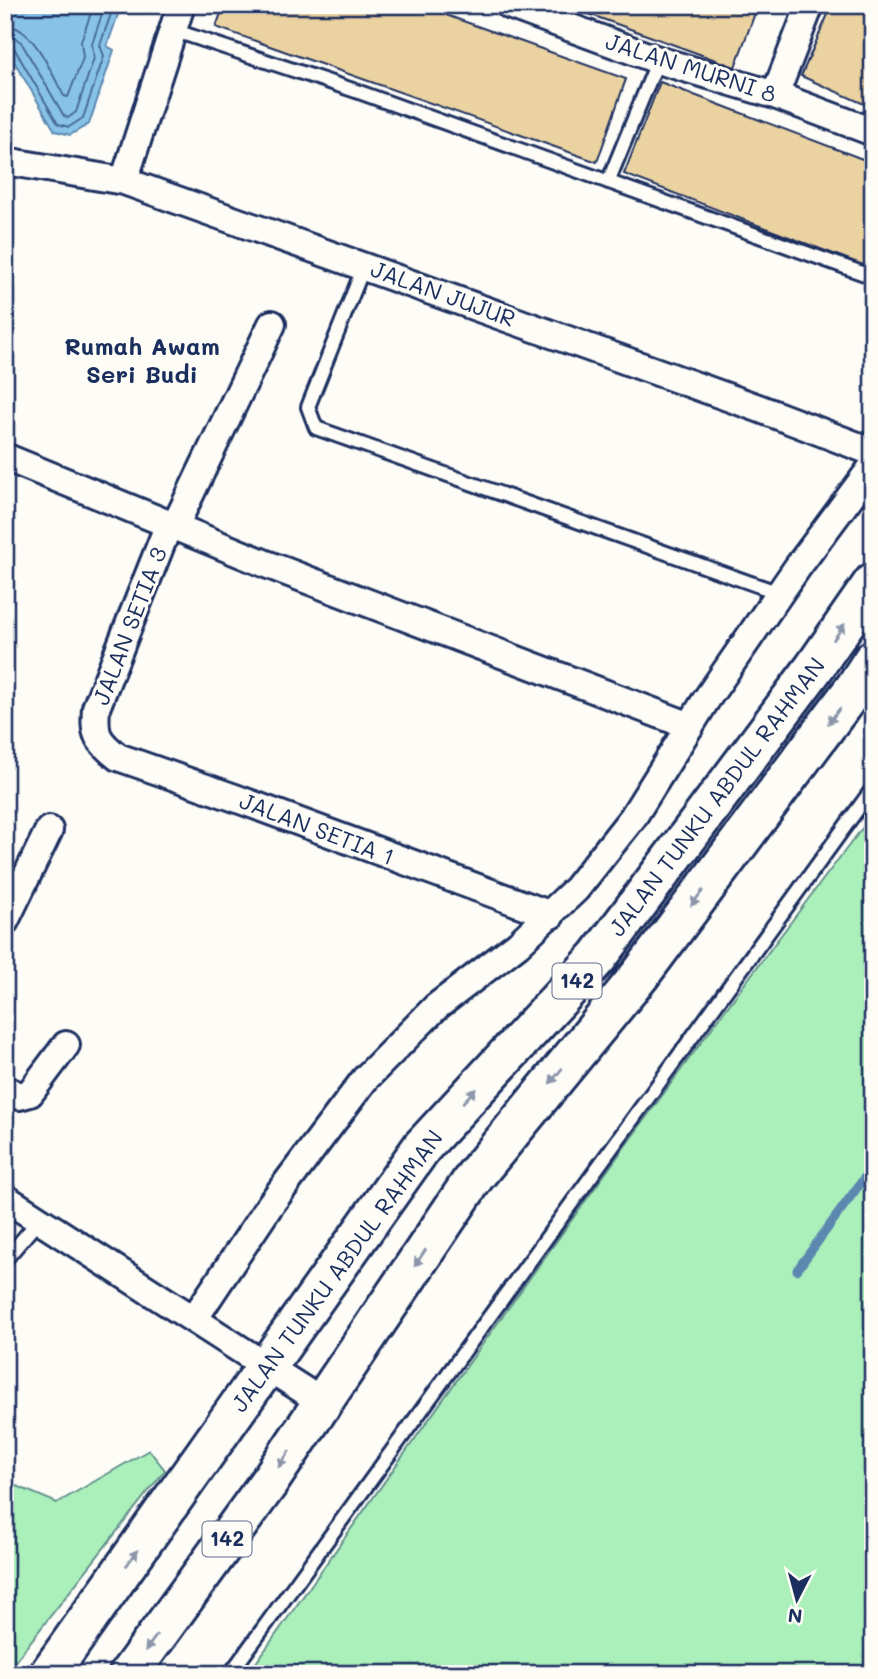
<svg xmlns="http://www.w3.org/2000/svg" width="878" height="1679" font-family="Mali,sans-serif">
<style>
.green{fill:#abf0bb;stroke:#63908c;stroke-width:2}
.water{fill:#88c3e7;stroke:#5c88b0;stroke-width:2}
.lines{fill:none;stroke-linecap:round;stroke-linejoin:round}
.shore{stroke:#476a95;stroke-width:2}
.stream{stroke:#5c88b0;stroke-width:9}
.building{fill:#ebd2a1;stroke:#1b2f5e;stroke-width:2}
.lane-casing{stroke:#1b2f5e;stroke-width:18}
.street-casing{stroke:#1b2f5e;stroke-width:32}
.primary-casing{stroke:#1b2f5e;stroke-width:44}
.lane{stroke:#fdfcf7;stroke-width:12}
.street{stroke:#fdfcf7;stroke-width:26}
.primary{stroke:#fdfcf7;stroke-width:38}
.oneway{fill:#8c96aa}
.labels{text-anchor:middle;stroke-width:6;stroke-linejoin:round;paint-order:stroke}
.shield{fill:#fdfcf7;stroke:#5f6c8c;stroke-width:2}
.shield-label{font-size:21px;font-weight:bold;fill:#1b2f5e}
.street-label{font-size:23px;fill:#1b2f5e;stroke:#fdfcf7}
.neighbourhood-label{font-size:24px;font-weight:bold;fill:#1b2f5e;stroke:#fdfcf7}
</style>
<rect width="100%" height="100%" fill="#fdfcf7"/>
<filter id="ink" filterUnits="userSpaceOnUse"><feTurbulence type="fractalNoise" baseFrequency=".0143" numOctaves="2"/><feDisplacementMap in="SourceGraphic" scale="14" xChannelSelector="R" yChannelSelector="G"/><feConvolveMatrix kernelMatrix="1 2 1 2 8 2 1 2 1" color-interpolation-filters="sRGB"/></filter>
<g filter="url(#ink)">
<path class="green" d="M873 814V1674H248C453 1385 657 1095 873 814Z
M149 1450 165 1470 5 1674V1481L57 1503Z"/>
<path class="water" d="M5 5H108L120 9 107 46 114 50 89 124 70 135 55 131 5 46Z"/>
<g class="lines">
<path class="shore" d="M5 25C34 26 51 73 64 96L68 97 83 58 81 41 91 13 90 5
M5 35 14 37 21 42 64 116 68 118 76 112 94 58 92 44 102 14 101 5
M5 44 14 48 58 124 69 127 83 118 104 56 100 45 111 14 110 5"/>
<path class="stream" d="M797 1270 873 1166"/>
</g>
<path class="building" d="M224 5H418L626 79 597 162 216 27Z
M564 5H758L735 67Z
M832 5H873V108L801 76Z
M660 82 873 163V269L624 174Z"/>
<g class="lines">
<defs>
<path id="lane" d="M173 30 359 92 873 277
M608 182 658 60
M364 266 308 407 316 428 779 593
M5 1260 39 1220
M230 1674 873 788"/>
<path id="street" d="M509 5 658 60 775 95 873 132
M775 95 810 5
M5 161 124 181 758 408 873 452
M124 181 181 5
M5 457 266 564 690 726
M169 524 96 708C94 734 96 740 118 757L235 798 551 915
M175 526 272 324
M5 921 49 830
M5 1089 19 1096 30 1093 66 1045
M5 1198 322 1402
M194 1319 270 1205 365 1079 436 1007 518 944 576 889 633 817 706 700 797 568 873 466"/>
<path id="primary" d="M49 1674 422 1147 598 957 814 668 873 583
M129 1674 269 1482 475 1176 640 975 856 686 873 660"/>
</defs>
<use href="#lane" class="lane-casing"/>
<use href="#street" class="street-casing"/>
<use href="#primary" class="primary-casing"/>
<use href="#lane" class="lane"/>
<use href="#street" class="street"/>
<use href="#primary" class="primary"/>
</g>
<defs><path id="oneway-solid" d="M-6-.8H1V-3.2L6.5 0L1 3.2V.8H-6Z" transform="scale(1.75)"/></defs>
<g class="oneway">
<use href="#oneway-solid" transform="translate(839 632) rotate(-55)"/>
<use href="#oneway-solid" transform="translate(834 716) rotate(127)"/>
<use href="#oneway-solid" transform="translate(697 898) rotate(127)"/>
<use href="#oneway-solid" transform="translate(556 1076) rotate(129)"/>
<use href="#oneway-solid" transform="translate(469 1096) rotate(-47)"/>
<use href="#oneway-solid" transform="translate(420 1258) rotate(124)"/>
<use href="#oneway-solid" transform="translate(284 1459) rotate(124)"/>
<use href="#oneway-solid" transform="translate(132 1558) rotate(-54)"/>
<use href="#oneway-solid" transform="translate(151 1643) rotate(126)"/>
</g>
</g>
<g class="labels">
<g class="shield">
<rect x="552.5" y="963.5" width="49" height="35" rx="5"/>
<rect x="202.5" y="1521.5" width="49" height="35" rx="5"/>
</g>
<g class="shield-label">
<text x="577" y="988">142</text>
<text x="227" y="1546">142</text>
</g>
<g class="street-label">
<text transform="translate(691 68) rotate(18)" y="8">JALAN MURNI 8</text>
<text transform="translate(443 294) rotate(20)" y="8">JALAN JUJUR</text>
<text transform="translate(130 626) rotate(-69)" y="8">JALAN SETIA 3</text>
<text transform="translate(717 797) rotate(-53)" y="8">JALAN TUNKU ABDUL RAHMAN</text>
<text transform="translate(317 829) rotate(21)" y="8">JALAN SETIA 1</text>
<text transform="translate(337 1271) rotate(-54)" y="8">JALAN TUNKU ABDUL RAHMAN</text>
</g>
<g class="neighbourhood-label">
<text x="142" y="355">Rumah Awam<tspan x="142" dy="28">Seri Budi</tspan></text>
</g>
</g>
<rect width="878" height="1679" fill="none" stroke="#fdfcf7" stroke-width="28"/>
<rect x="14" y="14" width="850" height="1651" fill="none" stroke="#1b2f5e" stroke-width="2.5" filter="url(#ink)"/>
<g transform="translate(797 1599) rotate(186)" stroke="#fdfcf7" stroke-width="5" paint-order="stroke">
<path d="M0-5L12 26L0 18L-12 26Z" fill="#1b2f5e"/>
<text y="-10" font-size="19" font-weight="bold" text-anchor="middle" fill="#1b2f5e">N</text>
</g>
</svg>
